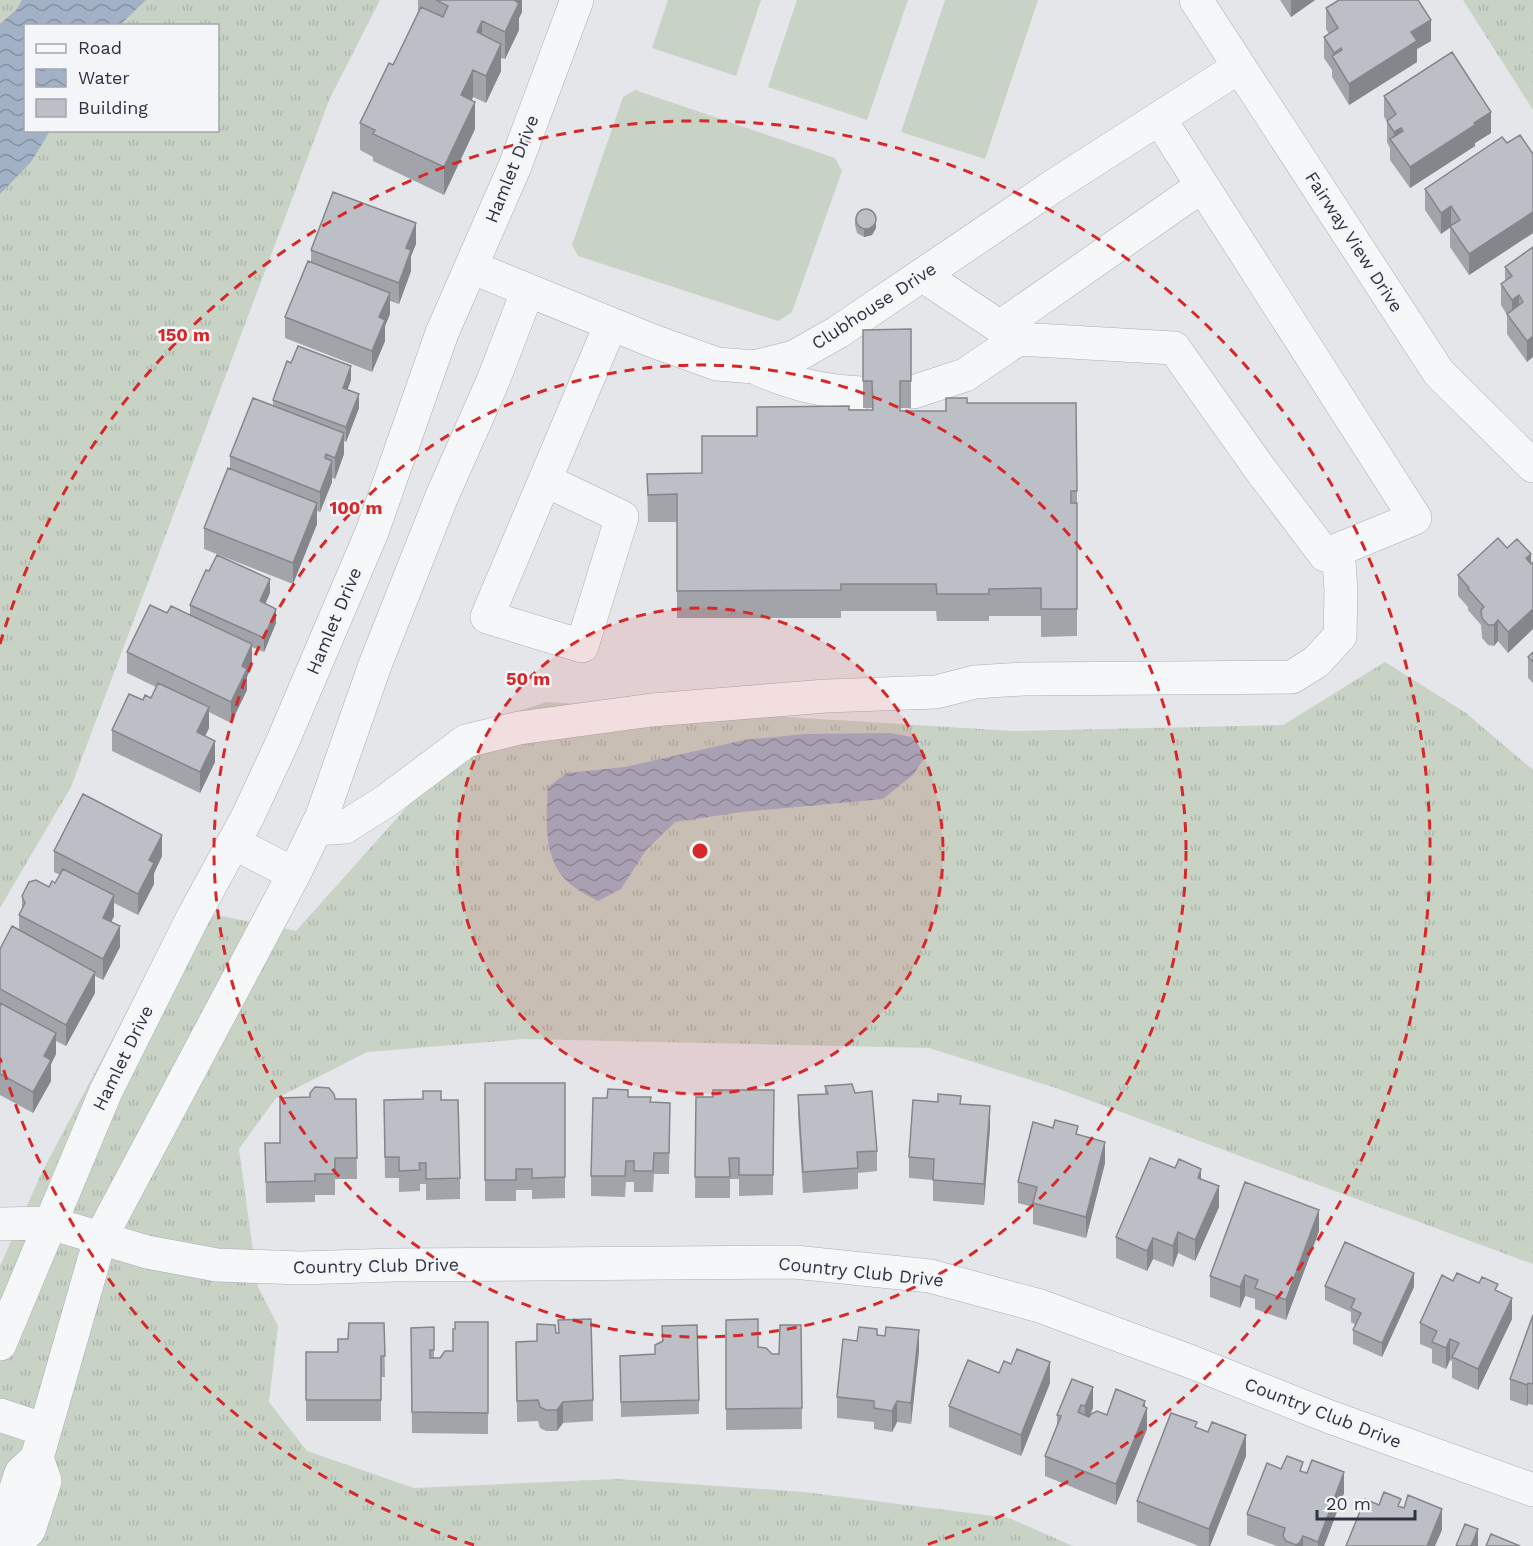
<svg xmlns="http://www.w3.org/2000/svg" width="1533" height="1546" font-family="'Work Sans',sans-serif">
<style>
.grass{fill:url(#grass-tufts);fill-rule:evenodd}
.garden{fill:#c8d3c6}
.water{fill:url(#water-waves)}
.lines{fill:none;stroke-linecap:round;stroke-linejoin:round}
.minor-casing{stroke:#a9adb4;stroke-width:34}
.minor{stroke:#f6f7f9;stroke-width:33}
.wall{fill:#a2a4aa}
.shaded-wall{fill:#84868b}
.building{fill:#bcbfc6;stroke:#84868b;stroke-width:1.5}
.ring{fill:none;stroke:#d62828;stroke-width:3;stroke-dasharray:10 8}
.labels{text-anchor:middle;stroke-width:5;stroke-linejoin:round;paint-order:stroke}
.street-label{font-size:18px;fill:#2d3341;stroke:#f3f5f8}
.centre{fill:#d62828;stroke:#f3f5f8;stroke-width:3}
.ring-label{font-size:18px;text-anchor:middle;font-weight:bold;fill:#d62828;stroke:#f3f5f8;stroke-width:5;stroke-linejoin:round;paint-order:stroke}
</style>
<defs>
<pattern id="grass-tufts" width="24" height="20" patternUnits="userSpaceOnUse" patternTransform="scale(1.5)"><rect width="24" height="20" fill="#c8d3c6"/><path d="M3 7l-1-3M5 7V3M7 7l1-3M15 17l-1-3M17 17v-4M19 17l1-3" fill="none" stroke="#acb6ab"/></pattern>
<pattern id="water-waves" width="16" height="10" patternUnits="userSpaceOnUse" patternTransform="scale(1.5)"><rect width="16" height="10" fill="#a3b1c6"/><path d="M0 5q4-4 8 0t8 0" fill="none" stroke="#8591a2"/></pattern>
</defs>
<rect width="100%" height="100%" fill="#e4e6ea"/>
<path class="grass" d="M0 0H380L330 98 71 787 0 908ZM26 26H218V130H26Z
M1463 0H1533V110Z
M1385 662 1466 713 1533 770V1264L1056 1088 929 1048 524 1039 367 1052 275 1099 239 1149 258 1287 278 1326 269 1402 307 1451 414 1488 617 1479 804 1492 1009 1518 1073 1546H0V1266L42 1172 182 908 296 931 483 722 547 702 1013 731 1283 725Z"/>
<path class="garden" d="M668 0H761L736 76 652 48Z
M797 0H908L867 120 768 87Z
M945 0H1038L985 159 901 132Z
M635 90 835 158 842 171 792 312 778 321 578 256 572 245 623 97Z"/>
<path class="water" d="M22 0H146L120 25 26 26V130L50 131 31 162 0 194V24L17 9Z
M890 733 912 737 926 755 914 774 883 799 742 812 675 822 646 850 621 889 598 901C590 897 581 892 574 887 542 864 546 822 548 787L567 773 625 767 744 740 805 734Z"/>
<g class="lines">
<defs>
<path id="minor" d="M1196 0 1439 373 1533 466
M471 267 653 341 717 364 754 367 794 357 838 332 1055 185 1239 67
M922 275 1018 339 1174 348 1260 469 1325 555 1415 518 1159 118
M1000 327 1202 186
M754 367C790 384 821 391 861 393
M913 392 965 375 1018 339
M545 480 622 517 582 646 487 617 611 324
M316 829 345 827 386 801 466 741 519 728 652 710 826 696 936 692 975 682 1023 679 1292 677 1316 662 1340 636 1341 589 1338 550
M234 843 294 874 322 816 375 665 442 496 493 381 528 290
M0 1224 50 1223 147 1252 217 1265 301 1268 394 1265 794 1262 930 1276 1040 1306 1189 1361 1330 1417 1533 1490
M0 1344 106 1091 192 919 247 818 282 743 372 532 442 333 515 166 577 0
M0 1415 45 1430
M13 1543 5 1522 21 1473 37 1458 100 1239 294 874
M12 1546 29 1530 45 1481 37 1458"/>
</defs>
<use href="#minor" class="minor-casing"/>
<use href="#minor" class="minor"/>
</g>
<path class="wall" d="M418 0H522V12L519 18V30L505 59 501 58V71L486 103 473 97 472 100 475 129 444 195 373 161V157L360 150V123L393 65 418 13Z
M1280 0H1315L1291 17Z
M1326 8 1431 41 1417 49V62L1349 105 1332 77V70L1324 58V37L1329 34 1326 29Z
M1384 96 1491 133 1475 143V146L1410 188 1390 160V148L1387 142V121L1384 117Z
M1507 143 1533 154V233L1469 275 1450 247V227L1441 234 1425 210V189Z
M855 218 876 228 872 235 864 237 857 233 855 225Z
M416 244 411 256V271L399 304 390 301V314L385 326V341L372 372 285 338V317L311 262V250Z
M1533 247 1527 362 1507 334V315L1501 305V284L1505 281V267Z
M911 329V408H900V411H946L967 403 1077 491V636L1041 637V616H989V621H937L936 611H841V618H677V522H648L647 474 702 473 757 436 849 410H872V408H863V330Z
M351 380 347 390 359 408 346 442 344 441V454L335 479 332 478V482L320 512 317 511V524L293 584 204 549V528L230 469V456L273 405V400Z
M1517 539 1508 653 1498 641 1494 646 1488 645 1482 638 1481 625 1468 610V607L1458 596V575L1507 548Z
M270 593 265 604 276 623 264 652 252 647V665L247 677V690L231 723 209 712V728L205 736 215 762 200 793 112 751V730L143 700 151 698 156 687 127 673V652L167 613 190 615V605Z
M1533 652V683L1528 678V657Z
M54 851 162 856 154 873V884L138 915 114 903V916L111 922 120 947 103 980 95 976V993L66 1046 56 1041V1054L51 1064V1081L33 1113 0 1095V949L19 930V915L22 909V896L49 887 55 883 60 875 54 872Z
M485 1083H565V1198L532 1199V1190H516V1201H485Z
M825 1086 855 1093 877 1151V1171L858 1173V1189L803 1193 798 1116V1095L825 1094Z
M774 1090 773 1195 739 1196V1179H730V1198H695L696 1097H713Z
M628 1097 651 1102 670 1103 669 1174H654L653 1192H634V1182H626L625 1197 591 1196V1176L607 1098Z
M335 1099H356L357 1179H335V1195H315V1202L266 1203 265 1143H280Z
M384 1100H441L460 1178V1199L426 1200V1184H420V1191L399 1192V1178H385Z
M990 1127 984 1205 933 1201V1180L909 1178V1157Z
M1053 1128 1078 1135 1105 1163 1086 1238 1033 1224V1207L1018 1203V1182Z
M1201 1179 1219 1207 1195 1261 1178 1253 1173 1267 1153 1259 1147 1271 1116 1258V1237Z
M1319 1231 1286 1320 1255 1309V1299L1245 1296 1240 1308 1210 1297V1276Z
M1453 1281 1498 1291 1512 1319 1478 1390 1452 1378V1361L1450 1360 1446 1369 1432 1363V1349L1420 1344V1323Z
M1325 1286 1414 1287 1382 1357 1353 1344V1330L1356 1325 1351 1322V1312L1325 1300Z
M1533 1315V1405L1528 1404 1527 1406 1510 1400V1379Z
M558 1320 593 1400V1421L563 1423 557 1431H546L540 1428 538 1421 517 1422 516 1342 537 1341 556 1333H558Z
M726 1320 758 1347 772 1354H779L801 1325 802 1429 726 1430Z
M488 1322V1434L412 1433 411 1328 434 1327V1358H440L453 1351Z
M384 1323 385 1377H381V1421H306V1352H338L348 1339Z
M662 1326 699 1400V1414L621 1417 620 1356 655 1354 662 1341Z
M877 1335 919 1351 911 1424 897 1422 892 1432 874 1429V1422L837 1418V1397L857 1341Z
M999 1373 1050 1383 1021 1456 949 1427V1406Z
M1072 1379 1093 1408 1089 1417 1107 1415 1145 1407 1147 1429 1116 1505 1045 1476V1456L1057 1425V1415Z
M1197 1428 1246 1456 1210 1546H1199L1137 1522V1501Z
M1281 1469 1303 1472 1344 1493 1324 1546H1277L1247 1535V1514Z"/>
<path class="shaded-wall" d="M514 0H522V12L519 18V30L505 59V32Z
M1291 0H1315L1291 17Z
M1431 20V41L1417 49V62L1349 105V84L1411 32Z
M482 21V48L477 32Z
M501 44V71L486 103V76Z
M473 70V97L461 122V95Z
M475 102V129L444 195V167Z
M1491 112V133L1475 143V146L1410 188V167Z
M1401 128V149L1394 144V132Z
M1451 206V227L1441 234V213Z
M1533 212V233L1469 275V254Z
M876 220V228L872 235 864 237V229Z
M416 223V244L411 256V271L399 304V283L406 248Z
M390 293V314L385 326V341L372 372V351L379 317Z
M1519 295V316L1512 321V300Z
M1533 336V357L1527 362V341Z
M351 366V380L343 402V388Z
M359 394V408L346 442V427Z
M344 433V454L335 479V458Z
M332 461V482L320 512V492Z
M317 503V524L293 584V563Z
M1531 554V575L1526 558Z
M270 579V593L260 616V601Z
M276 609V623L264 652V638Z
M1533 609V629L1508 653V632Z
M1498 620V641L1494 646V625Z
M252 644V665L247 677V690L231 723V702L242 666Z
M209 707V728L197 753V732Z
M215 741V762L200 793V772Z
M162 835V856L154 873V884L138 915V894L149 860Z
M114 895V916L103 939V918Z
M120 926V947L103 980V959Z
M95 972V993L66 1046V1025Z
M56 1033V1054L51 1064V1081L33 1113V1092L44 1056Z
M990 1106V1127L984 1205V1184Z
M1105 1142V1163L1086 1238V1217Z
M1201 1169V1190L1198 1178Z
M1219 1186V1207L1195 1261V1240Z
M1319 1210V1231L1286 1320V1300Z
M1178 1232V1253L1173 1267V1246Z
M1153 1238V1259L1147 1271V1251Z
M1414 1273V1287L1382 1357V1343Z
M1245 1275V1296L1240 1308V1287Z
M1512 1298V1319L1478 1390V1369Z
M919 1330V1351L911 1424V1403Z
M1450 1339V1360L1446 1369V1348Z
M1050 1362V1383L1021 1456V1435Z
M1528 1383V1404L1527 1406V1385Z
M1093 1387V1408L1085 1427V1406Z
M897 1401V1422L892 1432V1411Z
M1145 1401V1414L1147 1408V1429L1116 1505V1484Z
M563 1402V1423L557 1431V1410Z
M1246 1435V1456L1210 1546H1209V1529Z
M1344 1472V1493L1324 1546H1318V1542Z
M1442 1509V1530L1435 1546H1427Z
M1478 1529V1546H1471Z
M1303 1536V1546H1296V1545Z"/>
<path class="building" d="M436 0H514L519 3 505 32 482 21 477 32 501 44 486 76 473 70 461 95 475 102 444 167 373 134 375 130 360 123 389 63 393 65 421 7 443 17 448 6Z
M1339 0H1418L1431 20 1411 32 1417 41 1349 84 1332 56 1342 50 1341 48 1334 53 1324 37 1338 28 1326 8Z
M1452 52 1491 112 1474 123 1475 125 1410 167 1390 139 1403 131 1401 128 1394 132 1387 121 1396 114 1384 96Z
M1520 135 1533 154V212L1469 254 1450 226 1460 220 1451 206 1441 213 1425 189 1502 137 1507 143Z
M333 192 416 223 406 248 411 250 399 283 311 250Z
M856 219a10 10 0 1 1 20 0a10 10 0 1 1-20 0Z
M1533 247V336L1527 341 1507 314 1523 302 1519 295 1512 300 1501 284 1512 276 1505 267Z
M308 261 390 293 379 317 385 320 372 351 285 317Z
M911 329V381H900V411H946V398H967V403H1076L1077 491H1071V503H1077V609H1041V588L989 589V594H937L936 584H841V590L677 591V494L648 495 647 474 702 473V436H757V407L849 406V410H873L872 381H863V330Z
M298 346 351 366 343 388 359 394 346 427 273 400 287 361 291 363Z
M253 398 344 433 335 458 326 454 325 458 332 461 320 492 230 456Z
M228 468 317 503 293 563 204 528Z
M1498 538 1507 548 1517 539 1531 554 1526 558 1531 564 1533 562V609L1508 632 1498 620 1494 625H1488L1482 618 1481 610 1484 607 1468 589 1469 588 1458 575Z
M217 555 270 579 260 601 276 609 264 638 190 605 206 570 209 571Z
M150 605 167 613 171 606 252 644 242 666 247 669 231 702 127 652Z
M1533 652V662L1528 657Z
M158 683 209 707 197 732 215 741 200 772 112 730 129 694 143 700 145 695 151 698Z
M83 794 162 835 149 860 154 863 138 894 54 851Z
M63 869 114 895 103 918 120 926 103 959 19 915 25 903 22 896 29 882 36 880 49 887 52 881 55 883Z
M12 926 95 972 66 1025 0 989V949Z
M0 1003 56 1033 44 1056 51 1060 33 1092 0 1074Z
M485 1083H565V1177L532 1178V1169H516V1180H485Z
M852 1084 855 1093 872 1091 877 1151 857 1152 858 1168 803 1172 798 1095 828 1094 825 1086Z
M315 1087 329 1088 334 1094 335 1099H356L357 1158H335V1174H315V1181L266 1182 265 1143H280V1098L310 1097V1093Z
M608 1089 628 1090V1097H651L650 1102 670 1103 669 1153H654L653 1171H634V1161H626L625 1176H591L593 1098H607Z
M713 1090H774L773 1175H739V1158H729L730 1177H695L696 1097H713Z
M423 1091H441V1100H458L460 1178 426 1179V1163H419L420 1170 399 1171V1157H385L384 1100 423 1099Z
M938 1094 961 1096 960 1104 990 1106 984 1184 933 1180 934 1159 909 1157 913 1100 938 1102Z
M1055 1120 1078 1126 1076 1134 1105 1142 1086 1217 1033 1203 1037 1187 1018 1182 1033 1122 1053 1128Z
M1150 1158 1175 1168 1179 1159 1201 1169 1198 1178 1219 1186 1195 1240 1178 1232 1173 1246 1153 1238 1147 1251 1116 1237Z
M1245 1182 1319 1210 1286 1300 1255 1288 1258 1280 1245 1275 1240 1287 1210 1276Z
M1345 1242 1414 1273 1382 1343 1353 1330 1361 1313 1351 1308 1355 1299 1325 1286Z
M1457 1273 1479 1283 1482 1277 1498 1284 1495 1290 1512 1298 1478 1369 1452 1357 1459 1343 1450 1339 1446 1348 1432 1342 1437 1331 1420 1323 1442 1275 1453 1281Z
M1533 1315V1384L1528 1383 1527 1385 1510 1379Z
M591 1319 593 1400 563 1402 557 1410H546L540 1407 538 1400 517 1401 516 1342 537 1341V1324L555 1325 556 1333H559L558 1320Z
M758 1319V1347L766 1348 772 1354H779L780 1325H801L802 1408 726 1409V1320Z
M455 1322H488V1413L412 1412 411 1328 434 1327V1350H430V1358H440L445 1351H453V1329H455Z
M349 1323H384L385 1356H381V1400H306V1352H338V1339H348Z
M697 1325 699 1400 621 1402 620 1356 655 1354V1345L663 1341 662 1326Z
M859 1327 877 1329V1335L885 1336 886 1327 919 1330 911 1403 897 1401 892 1411 874 1408V1401L837 1397 843 1339 857 1341Z
M1017 1349 1050 1362 1021 1435 949 1406 968 1360 999 1373 1004 1361 1011 1364Z
M1072 1379 1093 1387 1085 1406 1081 1405 1078 1412 1089 1417 1091 1414 1097 1411 1107 1415 1116 1389 1145 1401 1143 1406 1147 1408 1116 1484 1045 1456 1061 1416 1057 1415Z
M1171 1413 1197 1422 1195 1427 1208 1432 1212 1422 1246 1435 1209 1529 1137 1501Z
M1287 1456 1303 1462 1300 1471 1307 1473 1312 1460 1344 1472 1318 1542 1303 1536 1300 1542 1296 1545 1286 1541 1283 1536 1285 1528 1247 1514 1267 1463 1281 1469Z
M1384 1492 1401 1499 1398 1506 1404 1508 1408 1495 1442 1509 1427 1546H1346L1365 1499 1379 1505Z
M1465 1524 1478 1529 1471 1546H1456Z
M1491 1534 1520 1546H1486Z"/>
<circle cx="700" cy="851" r="243" fill="#d62828" fill-opacity=".12"/>
<g class="ring">
<circle cx="700" cy="851" r="243"/>
<circle cx="700" cy="851" r="486"/>
<path d="M474 1545A730 730 0 0 1 0 1058M0 644A730 730 0 1 1 926 1545"/>
</g>
<g class="labels">
<g class="street-label">
<text transform="translate(512 169) rotate(-68)" y="6">Hamlet Drive</text>
<text transform="translate(1354 242) rotate(57)" y="6">Fairway View Drive</text>
<text transform="translate(874 306) rotate(-33)" y="6">Clubhouse Drive</text>
<text transform="translate(334 621) rotate(-67)" y="6">Hamlet Drive</text>
<text transform="translate(123 1058) rotate(-64)" y="6">Hamlet Drive</text>
<text transform="translate(376 1266) rotate(-1)" y="6">Country Club Drive</text>
<text transform="translate(861 1272) rotate(6)" y="6">Country Club Drive</text>
<text transform="translate(1323 1413) rotate(21)" y="6">Country Club Drive</text>
</g>
</g>
<circle cx="700" cy="851" r="9" class="centre"/>
<g class="ring-label">
<text x="184" y="341">150 m</text>
<text x="356" y="514">100 m</text>
<text x="528" y="685">50 m</text>
</g>
<rect x="24" y="24" width="195" height="108" fill="#f3f5f8" stroke="#a4a7af" stroke-width="1.5"/>
<rect x="36" y="44" width="30" height="9" fill="#f6f7f9" stroke="#a4a7af" stroke-width="1.5"/>
<text x="78" y="54" font-size="18" fill="#2d3341">Road</text>
<rect x="36" y="69" width="30" height="18" fill="url(#water-waves)" stroke="#a4a7af" stroke-width="1.5"/>
<text x="78" y="84" font-size="18" fill="#2d3341">Water</text>
<rect x="36" y="99" width="30" height="18" fill="#bcbfc6" stroke="#a4a7af" stroke-width="1.5"/>
<text x="78" y="114" font-size="18" fill="#2d3341">Building</text>
<path d="M1317 1510v9h98v-9" fill="none" stroke="#2d3341" stroke-width="3"/>
<text x="1326" y="1510" font-size="18" fill="#2d3341" stroke="#f3f5f8" stroke-width="4.5" paint-order="stroke">20 m</text>
</svg>
